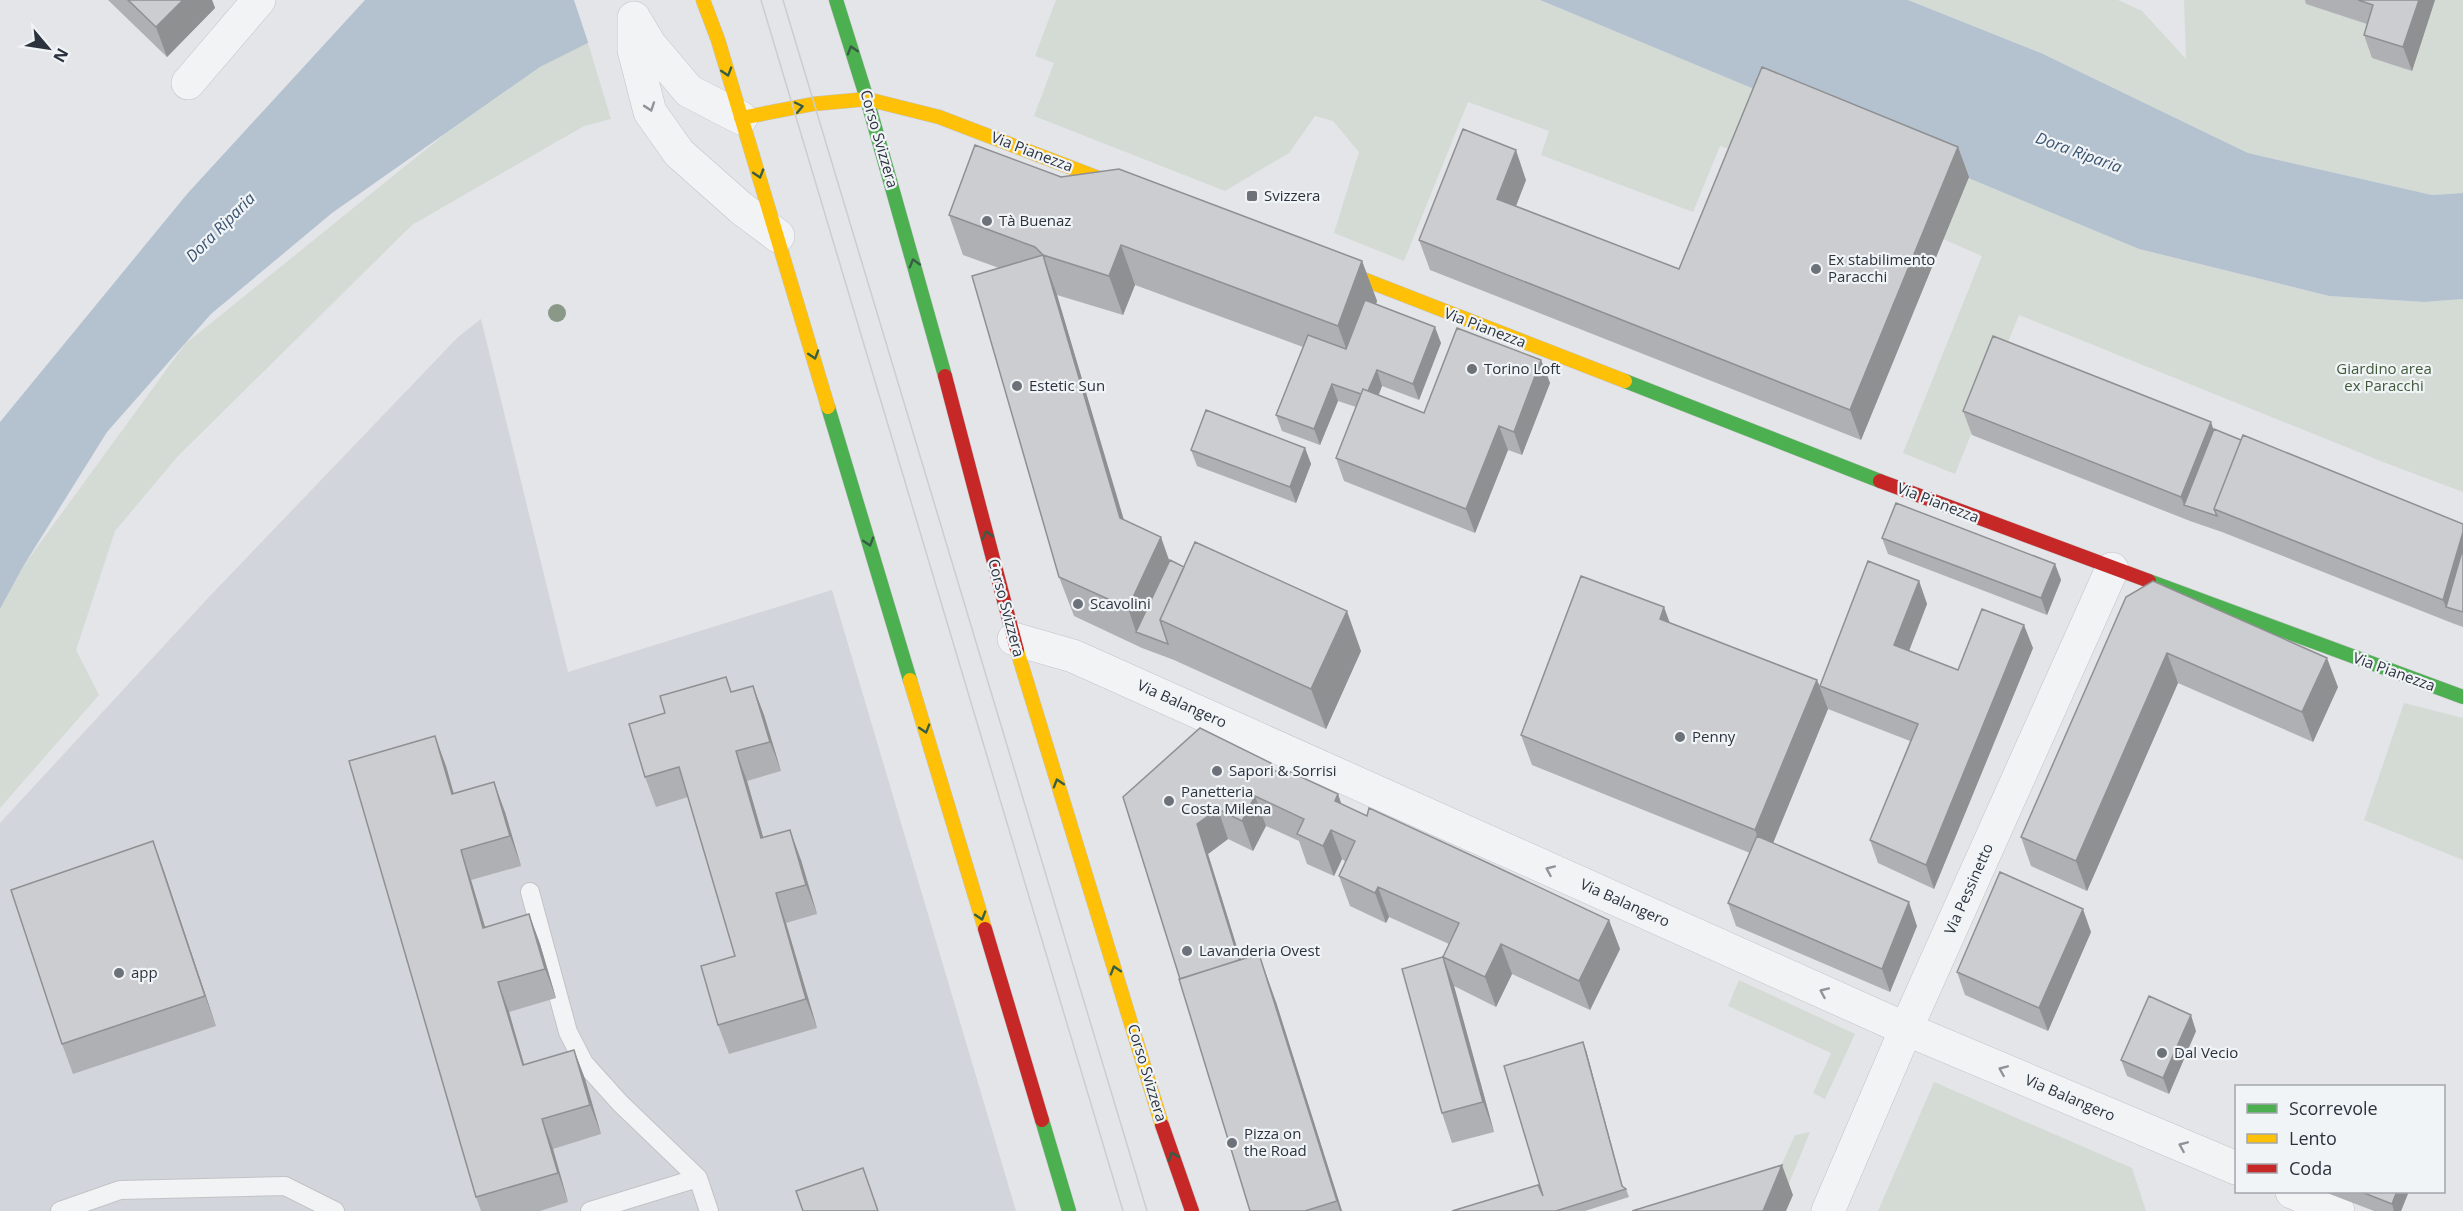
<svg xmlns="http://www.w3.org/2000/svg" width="2463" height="1211" font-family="'Open Sans',sans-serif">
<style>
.built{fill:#d2d5db}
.green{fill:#d4dbd4}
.water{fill:#b4c2d0}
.pier{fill:#e3e5e8}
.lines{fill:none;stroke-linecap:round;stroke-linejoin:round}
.lane-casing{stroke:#c2c3c6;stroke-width:20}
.street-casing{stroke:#c2c3c6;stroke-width:34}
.fast-casing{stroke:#c2c3c6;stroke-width:15}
.slow-casing{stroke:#c2c3c6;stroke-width:15}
.jam-casing{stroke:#c2c3c6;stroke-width:15}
.lane{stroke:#f2f3f5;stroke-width:18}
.street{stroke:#f2f3f5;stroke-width:33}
.fast{stroke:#4caf50;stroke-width:14}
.slow{stroke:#ffc107;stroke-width:14}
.jam{stroke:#c62828;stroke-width:14}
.tram{stroke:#cccdcf;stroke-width:1.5}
.tree{fill:#8a9888}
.wall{fill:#afb0b3}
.shaded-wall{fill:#8f9092}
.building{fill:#cccdd0;stroke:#8f9092;stroke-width:1.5}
.oneway{stroke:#375e45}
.oneway2{stroke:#8f939a}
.poi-dot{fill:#6c717a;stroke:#f1f4f6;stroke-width:2}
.labels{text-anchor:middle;stroke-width:4.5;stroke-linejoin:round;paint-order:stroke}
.street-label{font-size:15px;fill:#2c333f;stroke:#f1f4f6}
.poi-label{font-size:15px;fill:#2c333f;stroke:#f1f4f6;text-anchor:start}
.park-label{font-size:15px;fill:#41593a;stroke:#f1f4f6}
.water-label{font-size:16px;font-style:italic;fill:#3a526f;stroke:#f1f4f6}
</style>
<rect width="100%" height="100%" fill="#e3e5e8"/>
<path class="built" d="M481 319 568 672 832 590 1016 1211H0V823L208 598 458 337Z"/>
<path class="green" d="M1056 0H1540L1772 96 1748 156 1720 146 1693 212 1541 155 1549 131 1468 102 1404 261 1334 233 1359 152 1333 121 1315 116 1289 153 1225 191 1034 116 1054 63 1035 56Z
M1908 0H2118L2142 11 2186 59 2184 0H2307L2306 4 2382 28 2411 71 2435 0H2463V193L2432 195 2248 153 2041 53Z
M588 43 611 119 584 126 412 225 178 456 115 531 76 650 99 695 0 808V609L24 565 185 344 445 134 540 67Z
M1969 177 2139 249 2329 296 2424 302 2463 299V492L2383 462 2019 315 1955 474 1903 453 1982 256 1943 239Z
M2404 703 2463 718V860L2364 820Z
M1739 980 1855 1034 1825 1099 1813 1093 1831 1053 1728 1006Z
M1934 1082 2132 1168 2146 1211H1878Z
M1810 1132 1783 1198 1780 1168 1795 1135Z"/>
<path class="water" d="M365 0H718L588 43 540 67 332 213 211 314 107 432 24 565 0 609V422L187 194Z
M1540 0H1908L2041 53 2248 153 2432 195 2463 193V299L2424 302 2329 296 2139 249Z"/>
<path class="pier" d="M574 0H721L719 3 589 45Z"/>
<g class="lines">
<defs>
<path id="lane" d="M530 892 568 1032 584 1063 620 1103 698 1178
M60 1211 120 1190 285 1186 335 1211
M590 1211 698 1178 709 1211"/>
<path id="street" d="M634 18V50L650 112 679 153 741 208 778 236
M635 20 650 45 689 91 741 118
M188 83 259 0
M1014 639 1073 656 1906 1029 2236 1168
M2292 1192 2338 1211
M1828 1211 1906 1029 2112 569"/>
<path id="fast" d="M836 0 867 99 945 376
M1625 381 1880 481
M828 407 910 680
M2149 581 2463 697
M1042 1120 1069 1211"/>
<path id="slow" d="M703 0 718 40 828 407
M741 118 813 104 867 99 939 117 1130 190
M1327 265 1625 381
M1017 650 1162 1125
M910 680 985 929"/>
<path id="jam" d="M945 376 1017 650
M1880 481 2149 581
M985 929 1042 1120
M1162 1125 1192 1211"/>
</defs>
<use href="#lane" class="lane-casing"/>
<use href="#street" class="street-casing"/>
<use href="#fast" class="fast-casing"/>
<use href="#slow" class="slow-casing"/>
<use href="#jam" class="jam-casing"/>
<use href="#lane" class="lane"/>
<use href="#street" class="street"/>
<use href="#fast" class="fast"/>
<use href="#slow" class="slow"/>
<use href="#jam" class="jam"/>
<path class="tram" d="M761 0 1123 1211
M783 0 1147 1211"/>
</g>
<circle class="tree" cx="557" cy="313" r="9"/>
<path class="wall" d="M108 0H212L215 8 167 57Z
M2305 0H2435L2412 71 2372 58 2364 35 2367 24 2306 4Z
M1958 147 1969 177 1861 440 1430 270 1419 240 1526 180 1516 206 1679 269Z
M1061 177 1362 261 1377 301 1376 304 1441 343 1419 400 1382 386 1379 395 1424 413 1541 360 1550 383 1522 455 1508 450 1475 533 1344 481 1336 458 1356 407 1338 401 1320 445 1282 431 1276 415 1303 347 1135 285 1123 315 1057 295 1123 519 1170 560 1361 651 1326 729 1174 660 1142 648 1074 616 1059 577 999 268 963 255 949 215Z
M1963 411 2214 429 2241 440 2463 524V627L2452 623 2222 532 2190 521 1972 435Z
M1305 448 1311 464 1296 503 1197 466 1191 450Z
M1882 538 2055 564 2061 580 2047 615 1888 554Z
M1919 581 1927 604 1909 651 1958 670 2033 648 1934 889 1878 863 1870 840 1910 741 1828 709 1773 843 1917 926 1890 992 1736 926 1728 903 1750 853 1532 765 1521 735 1670 623 1817 680 1820 686Z
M2126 597 2338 687 2313 742 2178 683 2087 891 2031 866 2021 837Z
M753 686 764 715 781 771 747 781 763 837 801 860 817 914 786 923 817 1028 729 1054 718 1025 735 956 688 797 656 807 645 777 665 713Z
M446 766 454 794 505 812 521 866 471 880 485 927 529 914 540 944 556 998 509 1012 524 1065 574 1050 585 1079 601 1134 553 1149 568 1202 540 1211H481L476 1197Z
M1274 770 1338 794 1341 804 1367 816 1609 920 1620 949 1590 1010 1512 974 1496 1007 1454 986 1494 1132 1452 1143 1442 1113 1443 957 1449 944 1389 917 1386 923 1350 906 1339 876 1346 862 1342 859 1334 876 1307 864 1299 841 1266 826 1253 851 1228 839 1208 854 1241 960 1276 1002 1342 1211H1250L1180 979 1123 797Z
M153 841 216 1026 73 1074 62 1044Z
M2091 932 2048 1031 1965 995 1957 972Z
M2196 1031 2169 1094 2127 1076 2121 1060Z
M1586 1050 1623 1187 1626 1189 1629 1197 1585 1211H1452L1543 1196Z
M2322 1191H2409L2401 1211H2374Z"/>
<path class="shaded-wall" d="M183 0H212L215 8 167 57 156 27Z
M2419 0H2435L2412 71 2403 47Z
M1958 147 1969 177 1861 440 1850 410Z
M1516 150 1526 180 1507 229 1497 199Z
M1121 245 1135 285 1123 315 1109 276Z
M1043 255 1057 295 1135 557 1120 518Z
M1362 261 1377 301 1352 365 1338 326Z
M1435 327 1441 343 1419 400 1413 384Z
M1541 360 1550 383 1522 455 1514 432Z
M1377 370 1382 386 1371 412 1366 396Z
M1332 384 1338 401 1320 445 1314 429Z
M2211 422 2219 445 2184 505 2181 497Z
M1499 426 1508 450 1475 533 1466 509Z
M1305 448 1311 464 1296 503 1290 487Z
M2463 532V584L2446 607 2443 600Z
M1161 537 1175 577 1136 632 1128 608Z
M2055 564 2061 580 2047 615 2041 598Z
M1919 581 1927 604 1902 669 1894 645Z
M1664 607 1675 637 1660 619Z
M1347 611 1361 651 1326 729 1311 689Z
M2024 625 2033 648 1934 889 1926 865Z
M2167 653 2178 683 2087 891 2076 861Z
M2327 658 2338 687 2313 742 2302 712Z
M1817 680 1828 709 1766 860 1755 830Z
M753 686 764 715 781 771 770 742Z
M435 736 446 766 462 824 452 794Z
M736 751 747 781 772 868 761 838Z
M494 782 505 812 521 866 510 836Z
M1338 794 1348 824 1335 801Z
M1255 796 1266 826 1253 851 1242 821Z
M1218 809 1228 839 1208 854 1256 1009 1245 979 1197 824Z
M790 830 801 860 817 914 806 885Z
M1331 830 1342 859 1334 876 1323 846Z
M153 841 164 871 216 1026 205 996Z
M461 850 471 880 494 957 483 928Z
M1378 887 1389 917 1386 923 1375 893Z
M776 893 786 923 817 1028 806 999Z
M1909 902 1917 926 1890 992 1882 969Z
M2083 909 2091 932 2048 1031 2039 1008Z
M529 914 540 944 556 998 545 969Z
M1609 920 1620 949 1590 1010 1579 981Z
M1501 944 1512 974 1496 1007 1485 977Z
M1259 954 1276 1002 1342 1211H1340L1337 1201Z
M1443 957 1454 986 1494 1132 1483 1102Z
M498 982 509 1012 533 1095 523 1065Z
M2191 1015 2196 1031 2169 1094 2163 1078Z
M1583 1042 1586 1050 1623 1190Z
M574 1050 585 1079 601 1134 590 1105Z
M542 1119 553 1149 568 1202 558 1173Z
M1782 1165 1793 1195 1786 1211H1763Z
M2397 1191H2409L2401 1211H2394L2392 1204Z"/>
<path class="building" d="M128 0H183L156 27Z
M2358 0H2419L2403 47 2364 35 2373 5Z
M1762 67 1958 147 1850 410 1419 240 1463 129 1516 150 1497 199 1679 269Z
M975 145 1061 177 1119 169 1362 261 1338 326 1121 245 1109 276 1043 255 1035 247 949 215Z
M1043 255 1120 518 1161 537 1128 608 1059 577 972 276Z
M1365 300 1435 327 1413 384 1377 370 1368 391 1363 389 1361 394 1332 384 1314 429 1276 415 1308 335 1346 349Z
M1457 328 1541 360 1514 432 1499 426 1466 509 1336 458 1363 389 1424 413Z
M1993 336 2211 422 2181 497 1963 411Z
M1206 410 1305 448 1290 487 1191 450Z
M2214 429 2241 440 2214 509 2217 516 2184 505Z
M2243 435 2463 524V532L2443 600 2214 509Z
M1896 503 2055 564 2041 598 1882 538Z
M1195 542 1347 611 1311 689 1160 620Z
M2463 548V612L2446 607Z
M1170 560 1184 567 1160 620 1168 644 1136 632Z
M1868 561 1919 581 1894 645 1958 670 1982 609 2024 625 1926 865 1870 840 1918 724 1820 686Z
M1581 576 1664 607 1660 619 1817 680 1755 830 1521 735Z
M2153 581 2327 658 2302 712 2167 653 2076 861 2021 837 2126 597Z
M726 677 731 692 753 686 770 742 736 751 761 838 790 830 806 885 776 893 806 999 718 1025 701 966 735 956 679 767 645 777 629 724 665 713 660 696Z
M1200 728 1271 763 1269 768 1282 774 1284 769 1338 794 1335 801 1367 816 1369 808 1488 863 1609 920 1579 981 1501 944 1485 977 1443 957 1483 1102 1442 1113 1402 969 1443 957 1459 923 1378 887 1375 893 1339 876 1355 841 1331 830 1323 846 1297 834 1304 819 1255 796 1242 821 1218 809 1197 824 1239 960 1180 979 1123 797Z
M435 736 452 794 494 782 510 836 461 850 483 928 529 914 545 969 498 982 523 1065 574 1050 590 1105 542 1119 558 1173 476 1197 349 761Z
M1757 836 1909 902 1882 969 1728 903Z
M153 841 205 996 62 1044 11 890Z
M2000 872 2083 909 2039 1008 1957 972Z
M1259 954 1337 1201 1305 1211H1250L1179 979Z
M2149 996 2191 1015 2163 1078 2121 1060Z
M1583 1042 1622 1186 1626 1189 1556 1211H1452L1538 1185 1543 1196 1504 1066Z
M1782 1165 1763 1211H1632Z
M863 1168 878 1211H803L796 1191Z
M2359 1191H2397L2392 1204Z"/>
<defs><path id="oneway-chevron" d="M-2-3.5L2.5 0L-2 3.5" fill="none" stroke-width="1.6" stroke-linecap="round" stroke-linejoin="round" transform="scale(1.5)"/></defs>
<g class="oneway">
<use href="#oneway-chevron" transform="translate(852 50) rotate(-107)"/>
<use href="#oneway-chevron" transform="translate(727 72) rotate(73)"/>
<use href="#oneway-chevron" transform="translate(799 107) rotate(-12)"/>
<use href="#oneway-chevron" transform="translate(759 174) rotate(73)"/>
<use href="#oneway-chevron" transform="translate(914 263) rotate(-106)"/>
<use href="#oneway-chevron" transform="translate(814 355) rotate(73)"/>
<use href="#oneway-chevron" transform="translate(987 535) rotate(-105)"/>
<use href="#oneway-chevron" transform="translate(869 542) rotate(73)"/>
<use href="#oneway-chevron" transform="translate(925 729) rotate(73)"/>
<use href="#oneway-chevron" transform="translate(1058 783) rotate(-107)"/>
<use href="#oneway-chevron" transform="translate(981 916) rotate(73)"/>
<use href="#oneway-chevron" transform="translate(1115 970) rotate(-107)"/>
<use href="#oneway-chevron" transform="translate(1173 1156) rotate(-109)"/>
</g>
<g class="oneway2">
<use href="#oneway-chevron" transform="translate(650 107) rotate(71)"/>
<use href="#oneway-chevron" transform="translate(1550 870) rotate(-156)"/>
<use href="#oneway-chevron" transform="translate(1824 992) rotate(-156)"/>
<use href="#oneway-chevron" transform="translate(2003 1070) rotate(-157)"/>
<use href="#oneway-chevron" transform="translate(2183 1146) rotate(-157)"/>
</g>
<g class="poi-dot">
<rect x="1246" y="190" width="12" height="12" rx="3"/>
<circle cx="987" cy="221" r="6"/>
<circle cx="1816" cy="269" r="6"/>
<circle cx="1472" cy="369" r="6"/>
<circle cx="1017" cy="386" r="6"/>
<circle cx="1078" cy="604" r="6"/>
<circle cx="1680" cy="737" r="6"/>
<circle cx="1217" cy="771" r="6"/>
<circle cx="1169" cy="801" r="6"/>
<circle cx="1187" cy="951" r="6"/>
<circle cx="119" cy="973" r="6"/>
<circle cx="2162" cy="1053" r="6"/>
<circle cx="1232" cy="1143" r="6"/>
</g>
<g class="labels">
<g class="street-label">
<text transform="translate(879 139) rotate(74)" y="5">Corso Svizzera</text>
<text transform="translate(1032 152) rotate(21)" y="5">Via Pianezza</text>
<text transform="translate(1485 328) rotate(21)" y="5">Via Pianezza</text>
<text transform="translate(1938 503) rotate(21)" y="5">Via Pianezza</text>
<text transform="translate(1006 608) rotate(75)" y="5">Corso Svizzera</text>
<text transform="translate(2394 672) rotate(20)" y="5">Via Pianezza</text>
<text transform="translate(1182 704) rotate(24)" y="5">Via Balangero</text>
<text transform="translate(1969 889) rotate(-66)" y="5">Via Pessinetto</text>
<text transform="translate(1625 903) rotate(24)" y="5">Via Balangero</text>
<text transform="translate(1147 1073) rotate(73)" y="5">Corso Svizzera</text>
<text transform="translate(2070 1098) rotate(23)" y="5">Via Balangero</text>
</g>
<g class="poi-label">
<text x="1264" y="201">Svizzera</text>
<text x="999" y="226">Tà Buenaz</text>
<text x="1828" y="265">Ex stabilimento<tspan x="1828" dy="17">Paracchi</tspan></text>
<text x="1484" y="374">Torino Loft</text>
<text x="1029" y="391">Estetic Sun</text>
<text x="1090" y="609">Scavolini</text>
<text x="1692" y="742">Penny</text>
<text x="1229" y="776">Sapori &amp; Sorrisi</text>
<text x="1181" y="797">Panetteria<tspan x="1181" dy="17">Costa Milena</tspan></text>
<text x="1199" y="956">Lavanderia Ovest</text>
<text x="131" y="978">app</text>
<text x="2174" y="1058">Dal Vecio</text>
<text x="1244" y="1139">Pizza on<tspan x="1244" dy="17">the Road</tspan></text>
</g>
<g class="park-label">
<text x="2384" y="374">Giardino area<tspan x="2384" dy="17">ex Paracchi</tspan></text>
</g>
<g class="water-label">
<text transform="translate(2079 152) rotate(20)" y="6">Dora Riparia</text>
<text transform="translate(220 227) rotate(-45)" y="6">Dora Riparia</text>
</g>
</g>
<rect x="2235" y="1085" width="210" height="108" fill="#f1f4f6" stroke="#a2a7ad" stroke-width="1.5"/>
<rect x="2247" y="1104" width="30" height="9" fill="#4caf50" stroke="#a2a7ad" stroke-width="1.5"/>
<text x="2289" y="1115" font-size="18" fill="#2c333f">Scorrevole</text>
<rect x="2247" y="1134" width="30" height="9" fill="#ffc107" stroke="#a2a7ad" stroke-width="1.5"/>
<text x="2289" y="1145" font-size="18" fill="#2c333f">Lento</text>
<rect x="2247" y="1164" width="30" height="9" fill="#c62828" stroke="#a2a7ad" stroke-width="1.5"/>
<text x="2289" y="1175" font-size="18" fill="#2c333f">Coda</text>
<g transform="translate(48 48) rotate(119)" stroke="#f1f4f6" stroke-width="4.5" paint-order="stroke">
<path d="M0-4.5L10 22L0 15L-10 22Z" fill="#2c333f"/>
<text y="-9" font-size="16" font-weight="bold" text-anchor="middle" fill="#2c333f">N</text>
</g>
</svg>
